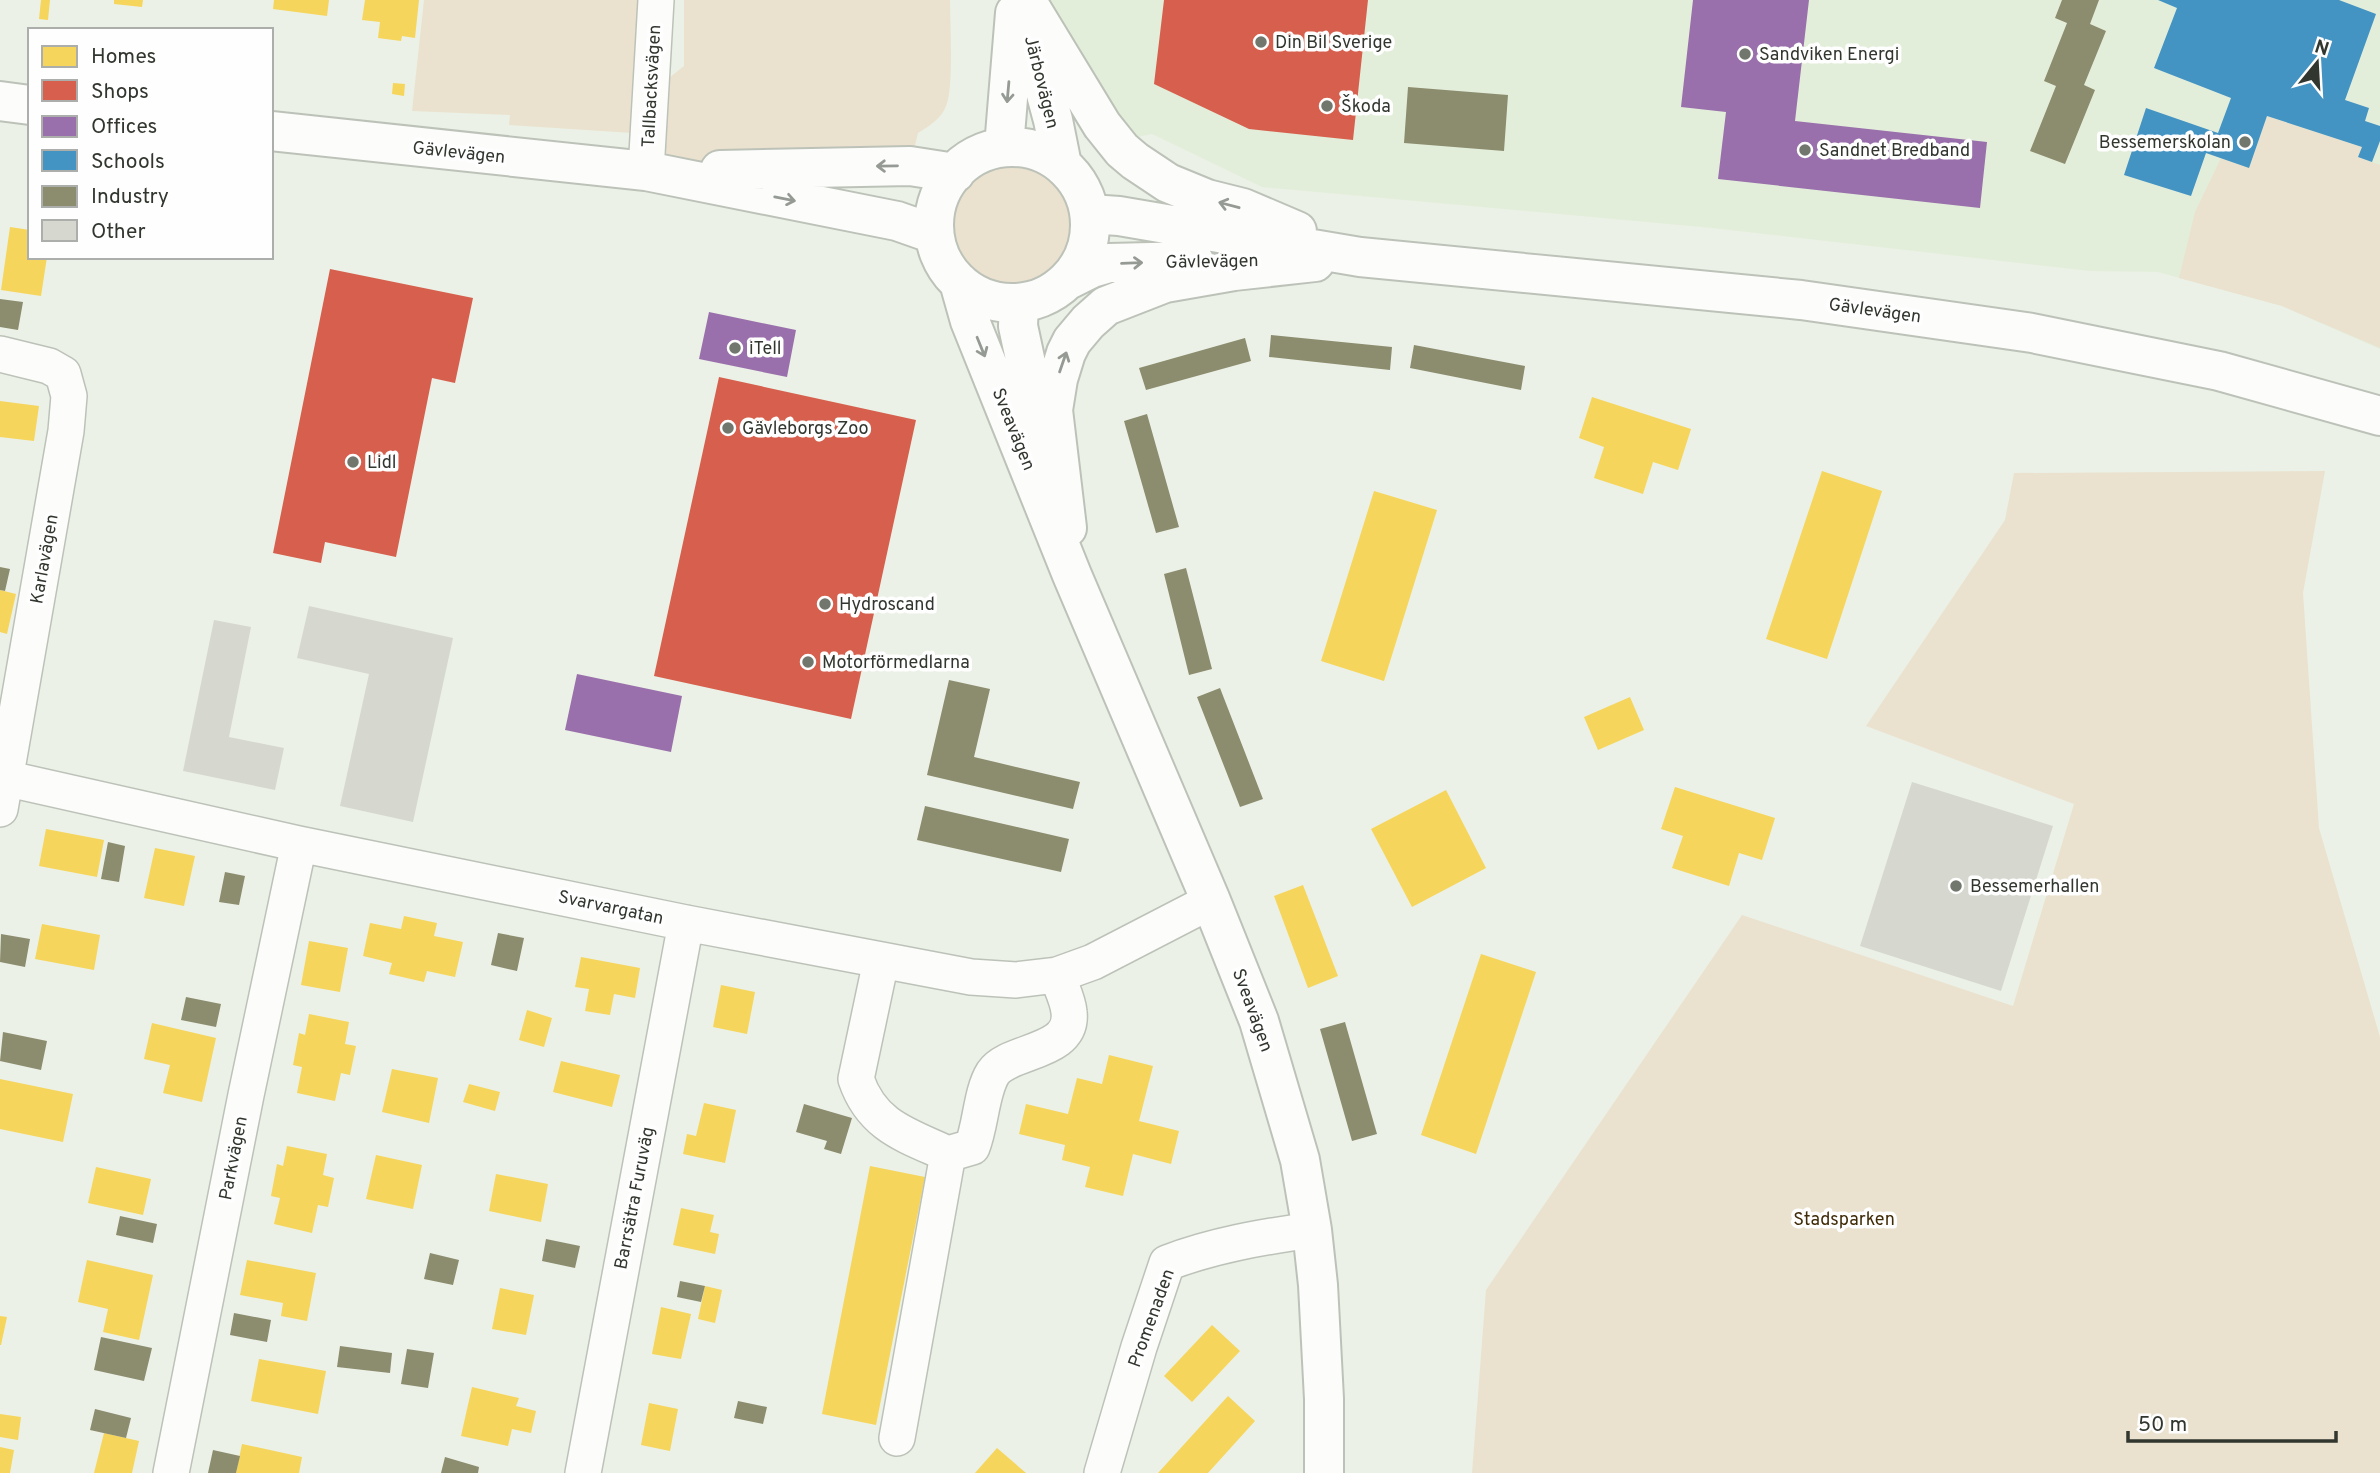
<svg xmlns="http://www.w3.org/2000/svg" width="2380" height="1473" font-family="Overpass,sans-serif">
<style>
.built{fill:#e3eeda}
.green{fill:#eae2ce}
.homes{fill:#f6d55c}
.shops{fill:#d6604d}
.offices{fill:#9970ab}
.schools{fill:#4393c3}
.industry{fill:#8c8c6e}
.building{fill:#d6d8cf}
.lines{fill:none;stroke-linecap:round;stroke-linejoin:round}
.minor-casing{stroke:#bdc2b9;stroke-width:38}
.major-casing{stroke:#bdc2b9;stroke-width:42}
.minor{stroke:#fcfdfb;stroke-width:35}
.major{stroke:#fcfdfb;stroke-width:38}
.oneway{stroke:#969a94}
.poi-dot{fill:#72776e;stroke:#fefefe;stroke-width:2.5}
.labels{text-anchor:middle;stroke-width:7;stroke-linejoin:round;paint-order:stroke}
.poi-label{font-size:18px;fill:#31362e;stroke:#fefefe;text-anchor:start}
.street-label{font-size:18px;fill:#31362e;stroke:#fefefe}
.park-label{font-size:18px;fill:#402b07;stroke:#fefefe}
</style>
<rect width="100%" height="100%" fill="#ebf1e6"/>
<path class="built" d="M1026 0H2380V349L2282 306 2158 272 2090 271 1712 228 1262 187 1152 134 1138 137 1122 150Z"/>
<path class="green" d="M424 0H656L651 92 668 94 669 78 684 66V0H950C950 24 954 87 946 106 942 118 928 127 918 133L910 166 646 171 648 134 509 125 510 115 412 111Z
M2267 116 2362 147 2358 157 2380 165V348L2282 306 2179 278 2195 212 2221 158 2249 168Z
M935 225a77 77 0 1 1 154 0a77 77 0 1 1-154 0Z
M2325 471 2303 593 2319 828 2380 1037V1473H1472L1486 1290 1742 915 2013 1006 2074 804 1866 726 2005 520 2014 473Z"/>
<path class="homes" d="M41 0H50L48 20 39 19Z
M114 0H143L142 7 114 4Z
M274 0H329L327 16 273 9Z
M365 0H419L415 38 402 36 401 41 378 38 380 22 362 20Z
M393 83 405 84 404 96 392 94Z
M10 227 30 230V257H47L41 296 1 290Z
M1592 397 1691 429 1678 470 1653 462 1643 494 1594 478 1604 447 1579 438Z
M0 401 39 406 34 441 0 437Z
M1822 471 1882 491 1827 659 1766 639Z
M1374 491 1437 510 1384 681 1321 661Z
M0 590 16 594 7 634 0 632Z
M1630 697 1644 730 1598 750 1584 717Z
M1675 787 1775 818 1762 860 1739 853 1729 886 1672 868 1683 836 1661 829Z
M1446 790 1486 868 1412 907 1371 829Z
M46 829 104 840 97 877 39 866Z
M155 848 195 856 184 906 144 898Z
M1303 885 1338 976 1308 988 1274 896Z
M404 916 437 923 434 936 463 942 455 977 427 971 424 982 389 974 392 963 363 956 370 923 401 929Z
M42 924 100 935 94 970 35 959Z
M309 941 348 948 340 992 301 985Z
M1481 954 1536 972 1476 1154 1421 1135Z
M581 957 640 968 635 998 614 994 610 1015 585 1011 589 989 575 987Z
M721 985 755 992 747 1034 713 1027Z
M527 1010 552 1018 544 1047 519 1040Z
M309 1014 349 1022 345 1044 356 1046 350 1075 341 1073 335 1101 297 1093 302 1067 293 1065 299 1033 305 1035Z
M152 1023 216 1038 202 1102 163 1093 170 1065 144 1059Z
M1109 1055 1153 1066 1139 1121 1179 1131 1171 1164 1133 1154 1123 1196 1085 1187 1090 1167 1062 1160 1065 1145 1019 1134 1026 1104 1068 1114 1077 1078 1102 1084Z
M561 1061 620 1075 612 1107 553 1092Z
M392 1069 438 1078 429 1123 382 1112Z
M0 1079 73 1094 63 1142 0 1129Z
M469 1084 500 1092 495 1111 463 1102Z
M704 1103 736 1110 725 1163 683 1154 687 1134 696 1136Z
M287 1146 327 1154 323 1175 334 1178 328 1207 318 1205 312 1233 274 1224 280 1198 271 1196 277 1164 283 1166Z
M376 1155 422 1165 413 1209 366 1199Z
M870 1166 925 1177 876 1425 822 1414Z
M96 1167 151 1179 143 1215 88 1203Z
M496 1174 548 1184 541 1222 489 1211Z
M681 1208 714 1215 710 1232 719 1234 715 1254 673 1245Z
M87 1260 153 1275 139 1340 103 1332 108 1309 78 1302Z
M247 1260 316 1273 307 1321 281 1316 283 1303 240 1295Z
M705 1286 722 1290 715 1323 698 1319Z
M500 1288 534 1295 526 1335 492 1329Z
M661 1307 691 1314 681 1359 652 1354Z
M0 1316 7 1317 1 1345H0Z
M1212 1325 1240 1351 1192 1402 1164 1376Z
M259 1359 326 1371 318 1414 251 1401Z
M472 1387 519 1398 516 1406 536 1411 531 1433 512 1429 508 1446 461 1436Z
M1228 1396 1255 1421 1208 1473H1158Z
M649 1403 678 1409 670 1451 641 1445Z
M0 1414 21 1417 18 1440 0 1437Z
M104 1433 139 1441 132 1473H94Z
M242 1444 302 1457 299 1473H236Z
M0 1447 14 1450 10 1473H0Z
M997 1448 1026 1473H975Z"/>
<path class="shops" d="M1164 0H1368L1353 140 1249 129 1154 84Z
M330 269 473 298 455 383 432 378 396 557 325 542 321 563 273 553Z
M719 377 916 420 851 719 654 676Z"/>
<path class="offices" d="M1693 0H1809L1795 121 1987 142 1980 208 1718 179 1726 112 1681 107Z
M709 312 796 330 787 377 699 359Z
M577 674 682 696 671 752 565 730Z"/>
<path class="schools" d="M2158 0H2339L2376 14 2345 100 2369 108 2365 121 2380 126V141L2372 162 2358 157 2362 147 2267 116 2249 168 2206 153 2191 196 2124 175 2146 108 2218 133 2231 98 2154 68 2177 8Z"/>
<path class="industry" d="M2062 0H2099L2090 24 2106 31 2084 85 2095 90 2065 164 2030 151 2056 86 2044 81 2067 23 2055 18Z
M1408 87 1508 95 1504 151 1404 143Z
M0 299 23 302 18 330 0 327Z
M1271 335 1392 347 1390 370 1269 357Z
M1245 338 1251 361 1146 390 1139 368Z
M1414 345 1525 366 1521 390 1410 368Z
M1147 414 1179 527 1156 533 1124 421Z
M0 567 10 569 5 591 0 590Z
M1186 568 1212 669 1189 675 1164 574Z
M949 680 990 689 974 757 1080 782 1073 809 927 775Z
M1220 688 1263 799 1240 807 1197 697Z
M925 806 1069 839 1061 872 917 840Z
M108 842 125 846 119 882 101 879Z
M225 872 245 876 239 905 219 902Z
M498 933 524 938 517 971 491 965Z
M1 934 30 939 25 967 0 962Z
M186 997 221 1004 216 1027 181 1020Z
M1345 1022 1377 1134 1352 1141 1320 1029Z
M3 1032 47 1041 41 1070 0 1061Z
M804 1104 852 1118 841 1154 824 1149 827 1141 796 1132Z
M120 1216 157 1224 153 1243 116 1235Z
M546 1239 580 1246 575 1268 542 1261Z
M430 1253 459 1260 453 1285 424 1279Z
M680 1281 705 1286 701 1302 677 1297Z
M234 1313 271 1320 267 1342 230 1335Z
M101 1337 152 1348 144 1381 94 1370Z
M340 1346 392 1353 390 1373 337 1367Z
M407 1349 434 1353 428 1388 401 1384Z
M738 1401 767 1407 763 1424 734 1418Z
M95 1409 131 1418 126 1438 90 1430Z
M213 1450 240 1456 236 1473H208Z
M445 1457 479 1467 478 1473H441Z"/>
<path class="building" d="M309 606 453 638 413 822 340 806 369 674 297 658Z
M214 620 251 627 229 737 284 748 275 790 183 771Z
M1912 782 2053 826 2001 991 1860 946Z"/>
<g class="lines">
<defs>
<path id="minor" d="M646 171 656 0
M0 354 49 366 63 374 69 396 66 431 0 809
M0 777 299 844 686 923 971 977 1016 980 1057 975 1093 962 1211 901
M881 961 856 1079C872 1126 906 1135 948 1154
M897 1438 948 1154 972 1147C981 1125 981 1092 993 1073 1009 1049 1074 1054 1069 1012 1068 1000 1061 987 1057 975
M171 1473 246 1095 299 844
M583 1473 686 923
M1102 1473 1139 1347 1167 1263C1214 1245 1262 1237 1312 1230"/>
<path id="major" d="M1026 0 1102 125 1122 150 1135 161 1168 183 1207 199 1243 208 1297 231
M1027 24 1053 120 1062 165
M0 101 30 105
M271 131 646 171 897 221 934 234
M1004 147 1015 13
M934 225a78 78 0 1 1 156 0a78 78 0 1 1-156 0Z
M720 170 910 166 955 173
M1090 214 1119 216 1360 257 1801 300 2032 333 2219 371 2380 416
M1068 280 1092 268 1109 263 1194 261
M959 282 970 321 1072 575 1211 901 1259 1021 1300 1160 1312 1230 1318 1285 1324 1399V1473
M1019 303 1018 326 1041 433
M1067 528 1053 410 1058 379 1066 353 1072 341 1088 322 1106 306 1165 283 1234 271 1315 262"/>
</defs>
<use href="#minor" class="minor-casing"/>
<use href="#major" class="major-casing"/>
<use href="#minor" class="minor"/>
<use href="#major" class="major"/>
</g>
<defs><path id="oneway-shaft" d="M-6 0H5M1.5-3L5.5 0L1.5 3" fill="none" stroke-width="1.6" stroke-linecap="round" stroke-linejoin="round" transform="scale(1.75)"/></defs>
<g class="oneway">
<use href="#oneway-shaft" transform="translate(1008 92) rotate(95)"/>
<use href="#oneway-shaft" transform="translate(887 166) rotate(179)"/>
<use href="#oneway-shaft" transform="translate(785 199) rotate(11)"/>
<use href="#oneway-shaft" transform="translate(1229 205) rotate(-165)"/>
<use href="#oneway-shaft" transform="translate(1132 263) rotate(-2)"/>
<use href="#oneway-shaft" transform="translate(981 347) rotate(68)"/>
<use href="#oneway-shaft" transform="translate(1063 362) rotate(-71)"/>
</g>
<g class="poi-dot">
<circle cx="1261" cy="42" r="7"/>
<circle cx="1745" cy="54" r="7"/>
<circle cx="1327" cy="106" r="7"/>
<circle cx="2245" cy="142" r="7"/>
<circle cx="1805" cy="150" r="7"/>
<circle cx="735" cy="348" r="7"/>
<circle cx="728" cy="428" r="7"/>
<circle cx="353" cy="462" r="7"/>
<circle cx="825" cy="604" r="7"/>
<circle cx="808" cy="662" r="7"/>
<circle cx="1956" cy="886" r="7"/>
</g>
<g class="labels">
<g class="poi-label">
<text x="1275" y="48">Din Bil Sverige</text>
<text x="1759" y="60">Sandviken Energi</text>
<text x="1341" y="112">Škoda</text>
<text x="2231" y="148" text-anchor="end">Bessemerskolan</text>
<text x="1819" y="156">Sandnet Bredband</text>
<text x="749" y="354">iTell</text>
<text x="742" y="434">Gävleborgs Zoo</text>
<text x="367" y="468">Lidl</text>
<text x="839" y="610">Hydroscand</text>
<text x="822" y="668">Motorförmedlarna</text>
<text x="1970" y="892">Bessemerhallen</text>
</g>
<g class="street-label">
<text transform="translate(1042 82) rotate(76)" y="6">Järbovägen</text>
<text transform="translate(651 86) rotate(-87)" y="6">Tallbacksvägen</text>
<text transform="translate(459 152) rotate(6)" y="6">Gävlevägen</text>
<text transform="translate(1212 261) rotate(-1)" y="6">Gävlevägen</text>
<text transform="translate(1875 310) rotate(8)" y="6">Gävlevägen</text>
<text transform="translate(1014 429) rotate(68)" y="6">Sveavägen</text>
<text transform="translate(44 559) rotate(-80)" y="6">Karlavägen</text>
<text transform="translate(611 907) rotate(12)" y="6">Svarvargatan</text>
<text transform="translate(1253 1010) rotate(70)" y="6">Sveavägen</text>
<text transform="translate(233 1158) rotate(-79)" y="6">Parkvägen</text>
<text transform="translate(634 1198) rotate(-79)" y="6">Barrsätra Furuväg</text>
<text transform="translate(1151 1318) rotate(-70)" y="6">Promenaden</text>
</g>
<g class="park-label">
<text x="1844" y="1225">Stadsparken</text>
</g>
</g>
<rect x="28" y="28" width="245" height="231" fill="#fefefe" stroke="#acaeab" stroke-width="2"/>
<rect x="42" y="46" width="35" height="21" fill="#f6d55c" stroke="#acaeab" stroke-width="2"/>
<text x="91" y="63" font-size="21" fill="#31362e">Homes</text>
<rect x="42" y="80" width="35" height="21" fill="#d6604d" stroke="#acaeab" stroke-width="2"/>
<text x="91" y="98" font-size="21" fill="#31362e">Shops</text>
<rect x="42" y="116" width="35" height="21" fill="#9970ab" stroke="#acaeab" stroke-width="2"/>
<text x="91" y="133" font-size="21" fill="#31362e">Offices</text>
<rect x="42" y="150" width="35" height="21" fill="#4393c3" stroke="#acaeab" stroke-width="2"/>
<text x="91" y="168" font-size="21" fill="#31362e">Schools</text>
<rect x="42" y="186" width="35" height="21" fill="#8c8c6e" stroke="#acaeab" stroke-width="2"/>
<text x="91" y="203" font-size="21" fill="#31362e">Industry</text>
<rect x="42" y="220" width="35" height="21" fill="#d6d8cf" stroke="#acaeab" stroke-width="2"/>
<text x="91" y="238" font-size="21" fill="#31362e">Other</text>
<g transform="translate(2317 63) rotate(18)" stroke="#fefefe" stroke-width="5" paint-order="stroke">
<path d="M0-5L12 26L0 18L-12 26Z" fill="#31362e"/>
<text y="-10" font-size="19" font-weight="bold" text-anchor="middle" fill="#31362e">N</text>
</g>
<path d="M2128 1431v10h208v-10" fill="none" stroke="#31362e" stroke-width="3.5"/>
<text x="2138" y="1431" font-size="21" fill="#31362e" stroke="#fefefe" stroke-width="5" paint-order="stroke">50 m</text>
</svg>
